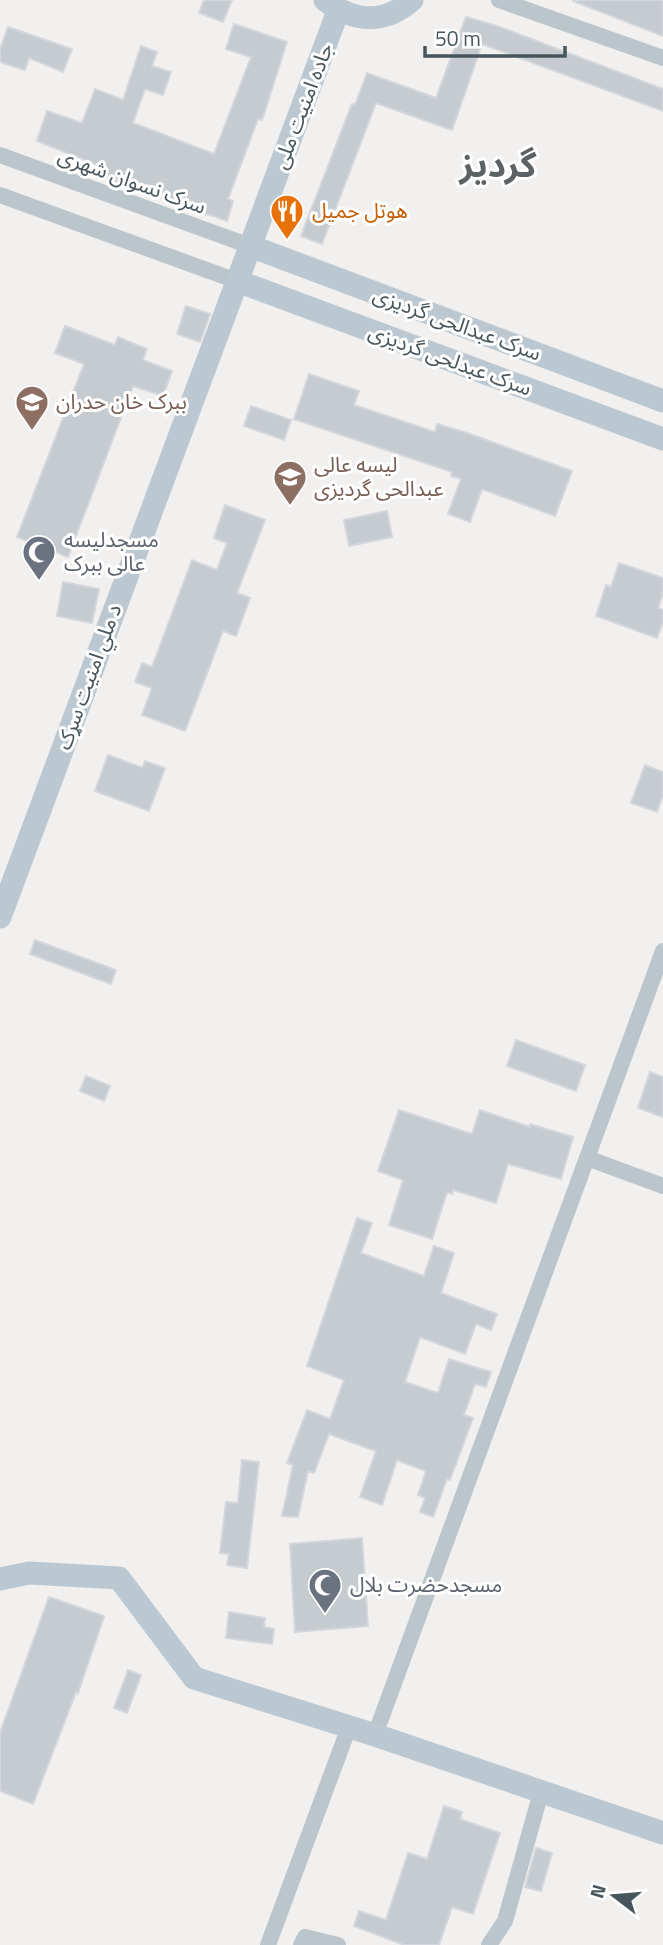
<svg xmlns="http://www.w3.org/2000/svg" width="663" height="1945" font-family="'Titillium Web','Noto Sans Arabic',sans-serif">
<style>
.building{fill:#c6cbcf;stroke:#d3d6db;stroke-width:2}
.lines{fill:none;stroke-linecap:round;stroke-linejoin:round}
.street{stroke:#bbc6cc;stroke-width:16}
.secondary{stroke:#bbc8d1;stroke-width:23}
.labels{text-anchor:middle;stroke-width:6;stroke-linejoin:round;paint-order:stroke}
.street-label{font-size:21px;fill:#47555d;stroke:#fff}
.food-label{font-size:21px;fill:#c56008;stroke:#fff;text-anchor:start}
.education-label{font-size:21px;fill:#785e54;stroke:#fff;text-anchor:start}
.worship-label{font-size:21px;fill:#5b616d;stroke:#fff;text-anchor:start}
.town-label{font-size:35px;font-weight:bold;fill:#5c6164;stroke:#fff}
</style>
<rect width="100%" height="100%" fill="#f2efef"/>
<path class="building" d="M204 0H232L223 22 199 13Z
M573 0H663V36L573 1Z
M466 17 497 26 663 89V111L482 44 452 130 376 103 322 244 301 236 352 104 355 105 367 73 436 98Z
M234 24 287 42 262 120 258 119 228 199 233 201 227 221 97 175 100 166 37 141 47 111 82 123 95 89 123 100 141 46 157 52 152 66 171 72 163 95 145 89 133 123 214 154 251 57 226 49Z
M8 27 72 49 63 72 29 58 25 70 0 62V50Z
M186 306 210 314 200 342 177 334Z
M65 326 115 345 118 337 147 349 143 360 172 371 163 396 133 386 68 557 17 537 84 364 55 353Z
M309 374 359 391 354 405 435 432 437 424 467 433 572 471 555 516 482 489 470 522 448 514 461 479 451 476 452 472 294 419Z
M251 406 291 420 284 440 244 426Z
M225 505 265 520 237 593 250 598 236 636 223 631 185 731 142 715 152 688 135 682 142 663 152 667 192 560 217 570 227 543 214 538Z
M387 511 392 537 349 546 344 520Z
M619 563 663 578V593L658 608 663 610V622L657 638 596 616 606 585 611 587Z
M63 582 99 589 92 623 57 616Z
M108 755 143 768 145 761 165 768 149 811 95 791Z
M645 765 663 772V795L657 812 631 803Z
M35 940 116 970 111 984 30 954Z
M516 1040 585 1065 576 1091 507 1066Z
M650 1072 663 1077V1117L638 1108Z
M86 1076 110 1086 104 1101 80 1091Z
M399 1110 472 1134 480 1110 530 1127V1124L573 1137 561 1179 508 1164 496 1203 453 1190 452 1194 447 1192 432 1239 389 1225 403 1180 378 1171Z
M357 1218 372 1223 361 1253 424 1276 434 1246 454 1253 441 1293 497 1314 491 1330 476 1324 465 1354 420 1337 405 1382 438 1393 449 1359 491 1372 486 1387 475 1384 464 1415 473 1418 450 1480 447 1479 433 1517 420 1512 425 1498 418 1495 426 1471 397 1460 382 1505 360 1497 376 1451 329 1434 314 1473 308 1471 298 1517 282 1516 293 1465 287 1463 307 1410 330 1419 344 1380 307 1366Z
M242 1460 259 1462 247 1568 227 1565 229 1554 220 1553 226 1502 238 1503Z
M362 1538 368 1626 295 1632 290 1544Z
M49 1597 104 1616 78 1693 76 1692 33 1804 0 1791V1733Z
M229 1612 265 1618 264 1627 274 1629 272 1644 226 1638Z
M128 1670 141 1675 127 1713 114 1708Z
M444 1806 462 1812 460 1819 500 1833 473 1914 452 1907 439 1945H404L354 1926 359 1911 386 1920 408 1853 427 1859Z
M536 1848 552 1853 541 1891 525 1887Z"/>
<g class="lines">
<path class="street" d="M499 0 663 58
M0 155 250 246
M0 195 237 281
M587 1158 663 1186
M375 1735 663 951
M268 1945 349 1727
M301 1945 305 1937 338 1945
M489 1945 505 1921 541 1792"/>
<path class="secondary" d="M325 0C353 22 384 25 412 0
M250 246 663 401
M237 281 663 439
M0 917 338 11
M0 1579 29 1573 119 1578 194 1678 375 1735 663 1833"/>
</g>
<defs>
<symbol id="restaurant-pin" viewBox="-11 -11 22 30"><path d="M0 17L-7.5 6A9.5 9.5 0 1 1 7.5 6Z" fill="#e8710a" stroke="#fff"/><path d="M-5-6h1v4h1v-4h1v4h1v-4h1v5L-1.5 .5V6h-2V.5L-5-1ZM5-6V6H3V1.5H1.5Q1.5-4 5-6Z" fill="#fff"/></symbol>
<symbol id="school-pin" viewBox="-11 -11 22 30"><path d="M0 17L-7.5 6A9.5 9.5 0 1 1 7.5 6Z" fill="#8d6e63" stroke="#fff"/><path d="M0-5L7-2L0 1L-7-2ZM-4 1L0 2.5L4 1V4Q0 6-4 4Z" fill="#fff"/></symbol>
<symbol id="mosque-pin" viewBox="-11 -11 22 30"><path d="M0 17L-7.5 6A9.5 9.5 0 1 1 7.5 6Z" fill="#6b7280" stroke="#fff"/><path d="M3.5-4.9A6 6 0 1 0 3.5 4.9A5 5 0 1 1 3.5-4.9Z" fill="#fff"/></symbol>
</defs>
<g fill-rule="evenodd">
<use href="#restaurant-pin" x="268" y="192" width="38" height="52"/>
<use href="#school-pin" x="13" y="383" width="38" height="52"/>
<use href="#school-pin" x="271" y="458" width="38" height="52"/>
<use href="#mosque-pin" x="20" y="533" width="38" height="52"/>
<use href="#mosque-pin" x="306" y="1566" width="38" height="52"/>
</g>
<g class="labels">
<g class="street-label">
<text transform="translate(303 106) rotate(-69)" y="7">جاده امنیت ملی</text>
<text transform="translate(132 181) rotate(20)" y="7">سرک نسوان شهری</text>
<text transform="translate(457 324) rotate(20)" y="7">سرک عبدالحی گردیزی</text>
<text transform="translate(450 360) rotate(20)" y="7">سرک عبدلحی گردیزی</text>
<text transform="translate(89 677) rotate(-70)" y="7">د ملي امنیت سړک</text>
</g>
<g class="food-label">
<text x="312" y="218">هوتل جمیل</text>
</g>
<g class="education-label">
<text x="56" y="409">ببرک خان حدران</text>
<text x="314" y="472">لیسه عالی<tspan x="314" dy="24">عبدالحی گردیزی</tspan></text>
</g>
<g class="worship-label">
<text x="64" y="547">مسجدلیسه<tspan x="64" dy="24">عالی ببرک</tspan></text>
<text x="350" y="1592">مسجدحضرت بلال</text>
</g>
<g class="town-label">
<text x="498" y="177">گردیز</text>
</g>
</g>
<g transform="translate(614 1896) rotate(286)" stroke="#ffffff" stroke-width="5" paint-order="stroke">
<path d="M0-5L12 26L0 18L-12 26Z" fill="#47555d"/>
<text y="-10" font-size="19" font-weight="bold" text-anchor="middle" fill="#47555d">N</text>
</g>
<path d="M425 46v10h140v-10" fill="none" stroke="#47555d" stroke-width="3.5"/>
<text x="435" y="46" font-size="21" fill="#47555d" stroke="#ffffff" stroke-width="5" paint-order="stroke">50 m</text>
</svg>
